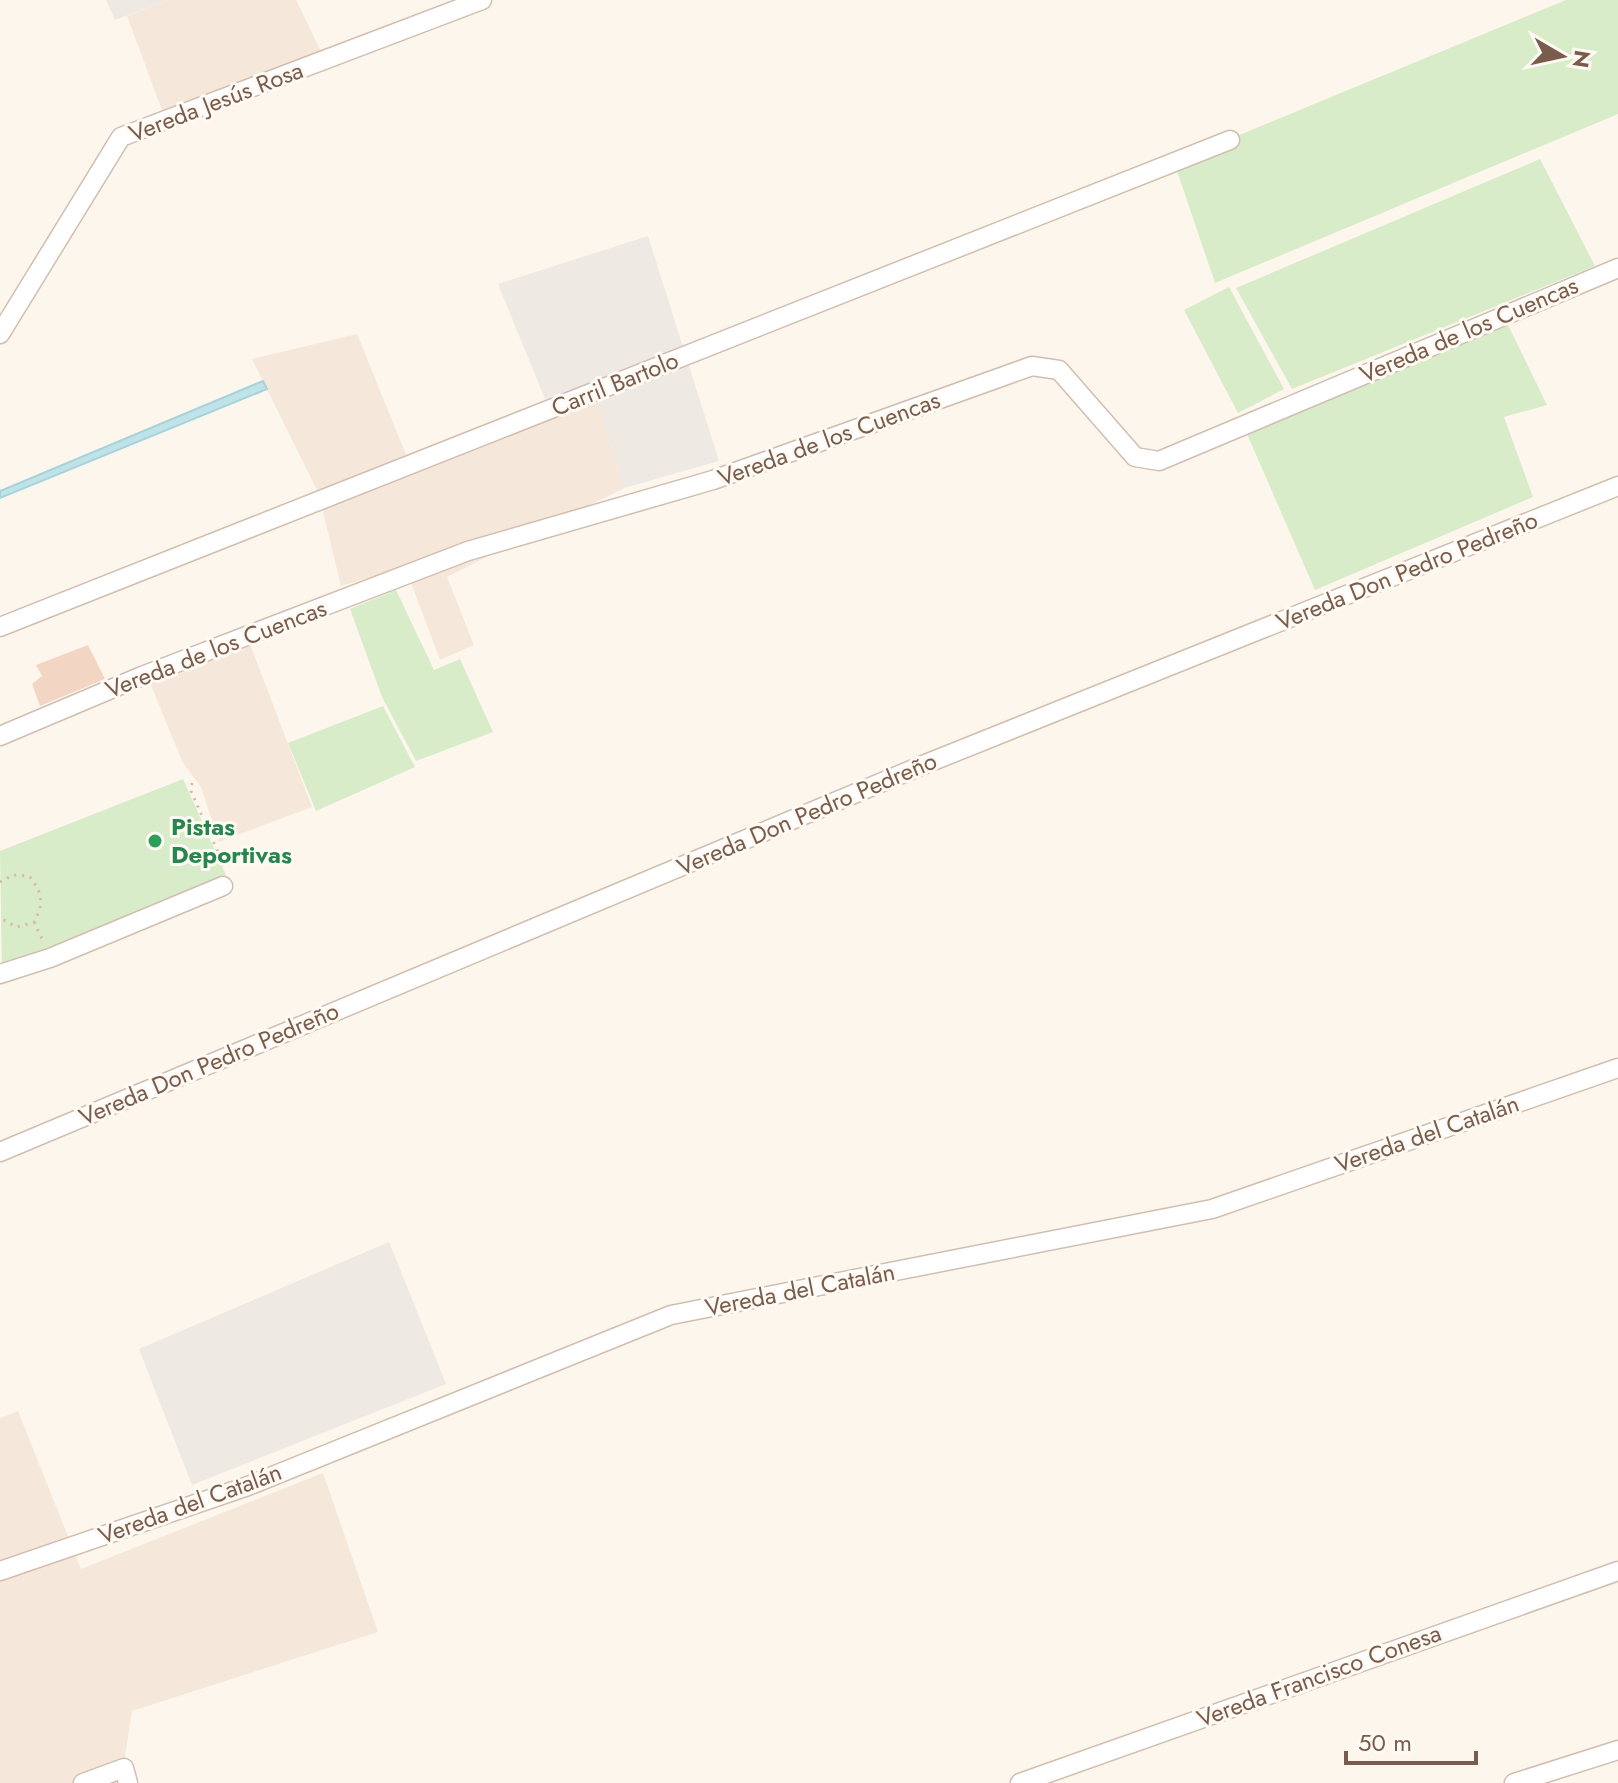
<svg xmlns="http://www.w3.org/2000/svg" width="1618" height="1783" font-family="Jost,sans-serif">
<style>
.residential{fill:#f5e8da}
.industrial{fill:#efe9e4}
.green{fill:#d8ecc9}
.water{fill:#bfe3e8;stroke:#a5d3da;stroke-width:2}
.building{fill:#f3d5c3}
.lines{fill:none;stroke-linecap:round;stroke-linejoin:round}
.minor-casing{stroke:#d1beb0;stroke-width:21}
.path{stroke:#d9b8a5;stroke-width:3;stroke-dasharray:2 6;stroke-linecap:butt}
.minor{stroke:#fff;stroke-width:18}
.leisure-dot{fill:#2e9e5b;stroke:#fffaf3;stroke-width:3}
.labels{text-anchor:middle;stroke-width:6;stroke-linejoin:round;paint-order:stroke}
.street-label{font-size:24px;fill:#7a5c4d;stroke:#fffaf3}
.leisure-label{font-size:24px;font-weight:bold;fill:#27864d;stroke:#fffaf3;text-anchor:start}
</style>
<rect width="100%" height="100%" fill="#fdf6ec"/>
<path class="residential" d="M169 0H296L329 68 169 129 127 16Z
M357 334 407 457 592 384 624 488 447 577 474 645 440 660 405 567 341 586 318 492 252 359Z
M250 644 312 807 219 842 201 787 183 763 150 683Z
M18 1411 81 1569 323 1473 378 1632 132 1711 121 1783H0V1418Z"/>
<path class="industrial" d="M106 0H169L115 20Z
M648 236 719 461 624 488 592 384 545 399 498 284Z
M389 1242 446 1384 192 1485 139 1349Z"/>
<path class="green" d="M1566 0H1618V114L1215 283 1174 162Z
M1540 159 1595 266 1292 389 1236 288Z
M1229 287 1284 389 1238 413 1184 310Z
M1508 325 1547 405 1504 417 1533 497 1315 590 1247 434Z
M396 590 434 670 460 659 493 732 416 761 382 697 350 609Z
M383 706 415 767 316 811 288 743Z
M183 779 226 875 129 914 2 973 0 851Z"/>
<path class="water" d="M263 381 267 389 0 498V491Z"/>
<path class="building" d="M88 645 105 679 40 706 32 684 42 676 36 665Z"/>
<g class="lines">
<defs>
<path id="minor" d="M0 334 121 137 482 0
M0 627 1230 140
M0 736 142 676 468 551 713 480 1032 366 1059 370 1135 457 1159 461 1618 268
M0 974 50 958 223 886
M0 1152 923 765 1618 486
M0 1571 248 1486 671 1315 1212 1209 1618 1068
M83 1783 124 1768 128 1783
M1020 1783 1618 1571
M1514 1783 1618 1750"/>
</defs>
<use href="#minor" class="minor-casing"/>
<path class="path" d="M192 783 191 791 225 868
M0 882 13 875 29 876C43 893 44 903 34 922L17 927 0 918
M34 922 44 943"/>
<use href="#minor" class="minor"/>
</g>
<circle class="leisure-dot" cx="155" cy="841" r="8"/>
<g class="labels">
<g class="street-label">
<text transform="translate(216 102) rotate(-21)" y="8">Vereda Jesús Rosa</text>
<text transform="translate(1469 330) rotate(-23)" y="8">Vereda de los Cuencas</text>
<text transform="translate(615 384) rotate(-22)" y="8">Carril Bartolo</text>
<text transform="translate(829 439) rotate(-20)" y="8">Vereda de los Cuencas</text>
<text transform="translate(1407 571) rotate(-22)" y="8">Vereda Don Pedro Pedreño</text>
<text transform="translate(216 649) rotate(-21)" y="8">Vereda de los Cuencas</text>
<text transform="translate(807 814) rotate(-23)" y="8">Vereda Don Pedro Pedreño</text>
<text transform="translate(209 1064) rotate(-23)" y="8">Vereda Don Pedro Pedreño</text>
<text transform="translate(1427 1134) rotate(-19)" y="8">Vereda del Catalán</text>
<text transform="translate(800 1290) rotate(-11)" y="8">Vereda del Catalán</text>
<text transform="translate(190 1504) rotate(-20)" y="8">Vereda del Catalán</text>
<text transform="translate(1319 1676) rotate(-20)" y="8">Vereda Francisco Conesa</text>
</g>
<g class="leisure-label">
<text x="171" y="835">Pistas<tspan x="171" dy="28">Deportivas</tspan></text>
</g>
</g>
<g transform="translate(1562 56) rotate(99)" stroke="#fffaf3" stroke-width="6" paint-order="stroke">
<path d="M0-6L14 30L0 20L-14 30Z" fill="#7a5c4d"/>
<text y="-12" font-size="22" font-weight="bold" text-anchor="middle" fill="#7a5c4d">N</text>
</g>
<path d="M1346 1751v12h130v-12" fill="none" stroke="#7a5c4d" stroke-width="4"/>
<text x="1358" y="1751" font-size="24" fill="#7a5c4d" stroke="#fffaf3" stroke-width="6" paint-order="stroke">50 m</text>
</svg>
